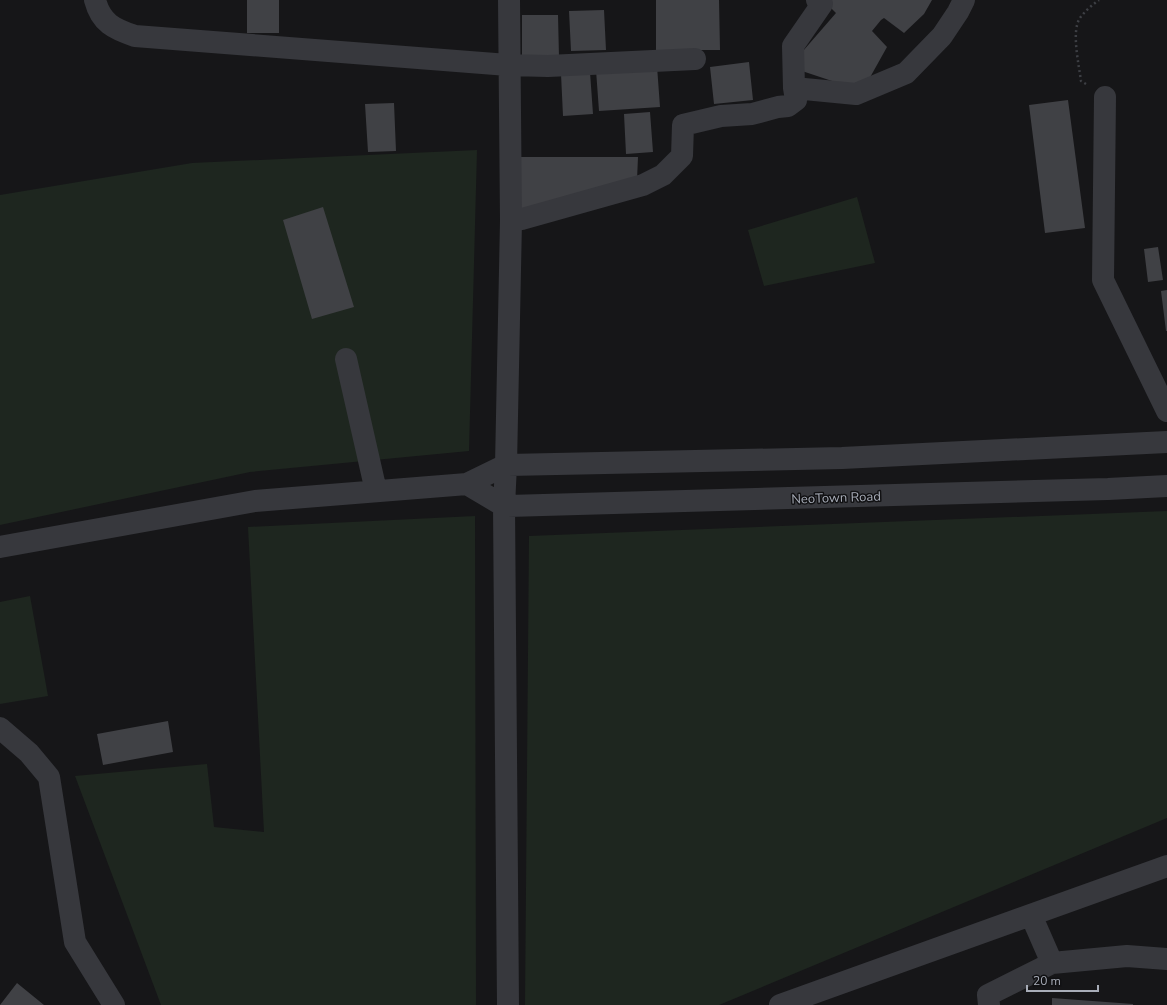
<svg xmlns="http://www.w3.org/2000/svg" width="1167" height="1005" font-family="'Nunito Sans',sans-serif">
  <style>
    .green { fill: #1e261f }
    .building { fill: #404145 }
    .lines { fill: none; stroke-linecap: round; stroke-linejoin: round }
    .path { stroke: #3d3f44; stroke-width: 2.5; stroke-dasharray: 2 3; stroke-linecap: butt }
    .minor { stroke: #37383d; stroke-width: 22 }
    .labels { text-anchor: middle; stroke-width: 3; stroke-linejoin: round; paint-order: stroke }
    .street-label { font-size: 13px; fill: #a8adb8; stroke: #111113 }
  </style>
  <rect width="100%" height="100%" fill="#161618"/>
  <path class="green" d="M 477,150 L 469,451 L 250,472 L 0,525 L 0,195 L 192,163 Z
    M 857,197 L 875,263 L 764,286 L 748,230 Z
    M 1167,511 L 1167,818 L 719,1005 L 525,1005 L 529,536 Z
    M 475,516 L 476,1005 L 161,1005 L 75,776 L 207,764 L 214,827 L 264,832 L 248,527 Z
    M 30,596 L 48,696 L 0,704 L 0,602 Z"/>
  <path class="building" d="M 247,0 L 279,0 L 279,33 L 247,33 Z
    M 656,0 L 719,0 L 720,50 L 656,50 Z
    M 823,0 L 932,0 L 924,14 L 904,33 L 884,18 L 881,20 L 872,31 L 887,47 L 868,81 L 844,85 L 802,71 L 803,51 L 836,13 Z
    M 604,10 L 606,50 L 571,51 L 569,11 Z
    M 522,15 L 558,15 L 559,57 L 522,58 Z
    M 749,62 L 753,100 L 714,104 L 710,67 Z
    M 657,66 L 660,107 L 599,111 L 596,70 Z
    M 590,72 L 593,114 L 563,116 L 561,74 Z
    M 1068,100 L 1085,228 L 1045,233 L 1029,105 Z
    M 394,103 L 396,151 L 368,152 L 365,104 Z
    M 650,112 L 653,152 L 626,154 L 624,114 Z
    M 517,157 L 638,157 L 637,180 L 520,212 Z
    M 323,207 L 354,307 L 312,319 L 283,220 Z
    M 1158,247 L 1163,280 L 1148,282 L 1144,249 Z
    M 1167,290 L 1167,331 L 1166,331 L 1161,291 Z
    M 168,721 L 173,752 L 103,765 L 97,734 Z
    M 17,983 L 44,1005 L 0,1005 Z
    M 1052,998 L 1133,1004 L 1133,1005 L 1052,1005 Z"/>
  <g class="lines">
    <path class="path" d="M 1086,84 L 1081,81 C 1079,65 1071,31 1080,18 C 1085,11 1092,5 1099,0"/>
    <path class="minor" d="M 95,0 C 101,23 114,29 135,36 L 508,65 L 548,66 L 695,59
      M 794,88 L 856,94 L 906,73 L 942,36 L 958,12 L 964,0
      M 1105,97 L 1103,280 L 1167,411
      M 511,221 L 522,219 L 643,185 L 663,175 L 682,156 L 683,125 L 721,116 L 752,114 L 778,107 L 788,106 L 796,100 L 794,88 L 793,46 L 822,4 L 817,0
      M 346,359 L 376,491
      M 467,484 L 504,506
      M 504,506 L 1108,489 L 1167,486
      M 0,547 L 255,501 L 467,484 L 506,465 L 842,458 L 1167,442
      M 0,728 L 29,753 L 49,777 L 75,942 L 114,1005
      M 1031,915 L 1052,963
      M 508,1005 L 504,506 L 506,465 L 511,221 L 509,0
      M 780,1005 L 1167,866
      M 989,1005 L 988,995 L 1052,963 L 1127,956 L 1167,959"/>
  </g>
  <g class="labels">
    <g class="street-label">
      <text transform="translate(836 497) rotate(-2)" y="5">NeoTown Road</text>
    </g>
  </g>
  <path d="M1027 985v6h71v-6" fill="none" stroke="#a8adb8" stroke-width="2"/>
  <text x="1033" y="985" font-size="12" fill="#a8adb8" stroke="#111113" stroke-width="3" paint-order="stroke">20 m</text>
</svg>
